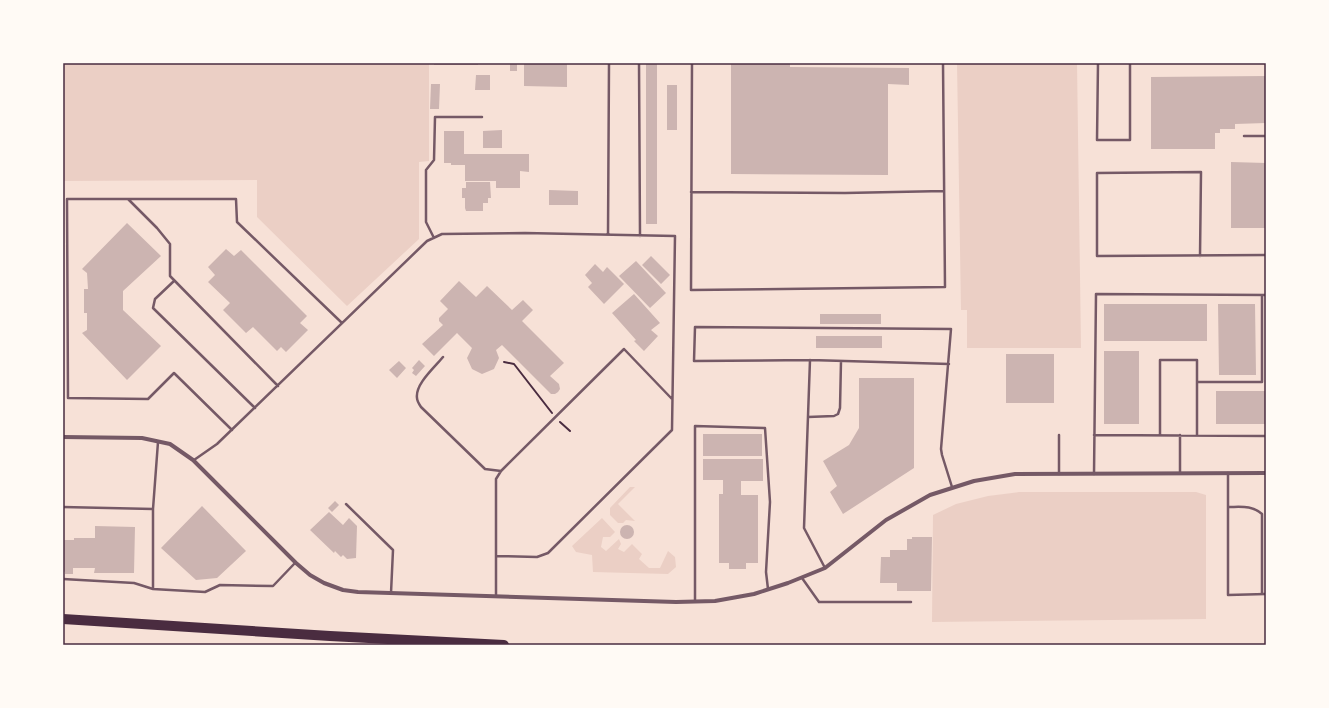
<svg xmlns="http://www.w3.org/2000/svg" width="1329" height="708" font-family="Helvetica,sans-serif">
  <style>
    .green { fill: #ebcfc5 }
    .building { fill: #ccb4b1 }
    .lines { fill: none; stroke-linecap: round; stroke-linejoin: round }
    .path { stroke: #4a2c40; stroke-width: 2 }
    .service { stroke: #755966; stroke-width: 2.5 }
    .minor { stroke: #755966; stroke-width: 4 }
    .motorway { stroke: #4a2c40; stroke-width: 10 }
    .neatline { fill: none; stroke: #4a2c40; stroke-width: 1.5 }
  </style>
  <rect width="100%" height="100%" fill="#f7e1d7"/>
  <path class="green" d="M 63,63 L 429,63 L 429,161 L 419,162 L 419,239 L 347,306 L 257,217 L 257,180 L 63,181 Z
    M 957,63 L 1077,63 L 1081,348 L 967,348 L 967,310 L 961,310 Z
    M 630,487 L 635,487 L 618,504 L 635,521 L 626,520 L 623,523 L 618,523 L 610,515 L 610,508 Z
    M 1019,492 L 1196,492 L 1206,495 L 1206,619 L 932,622 L 933,515 L 956,504 L 988,496 Z
    M 602,518 L 615,532 L 610,537 L 603,537 L 601,547 L 606,551 L 619,539 L 621,544 L 618,549 L 624,552 L 632,544 L 642,554 L 639,559 L 649,568 L 660,568 L 668,551 L 675,557 L 676,567 L 668,574 L 593,572 L 592,555 L 576,552 L 572,546 Z"/>
  <path class="building" d="M 434,63 L 478,63 L 478,65 L 434,65 Z
    M 510,63 L 517,63 L 517,71 L 510,71 Z
    M 524,63 L 567,63 L 567,87 L 524,86 Z
    M 646,63 L 657,63 L 657,224 L 646,224 Z
    M 731,63 L 790,63 L 790,67 L 909,68 L 909,85 L 888,84 L 888,175 L 731,174 Z
    M 476,75 L 490,75 L 490,90 L 475,90 Z
    M 1266,76 L 1266,123 L 1235,124 L 1235,129 L 1220,129 L 1220,133 L 1215,133 L 1215,149 L 1151,149 L 1151,77 Z
    M 431,84 L 440,84 L 439,109 L 430,109 Z
    M 667,85 L 677,85 L 677,130 L 667,130 Z
    M 502,130 L 502,148 L 483,148 L 483,131 Z
    M 444,131 L 464,131 L 464,154 L 529,154 L 529,172 L 520,171 L 520,188 L 496,188 L 496,181 L 465,181 L 465,165 L 451,165 L 451,163 L 444,163 Z
    M 1231,162 L 1266,163 L 1266,228 L 1231,228 Z
    M 466,182 L 490,182 L 491,198 L 488,198 L 488,203 L 483,203 L 483,211 L 466,211 L 465,208 L 465,198 L 462,198 L 462,188 L 466,188 Z
    M 549,190 L 578,191 L 578,205 L 549,205 Z
    M 127,223 L 161,256 L 123,291 L 123,310 L 161,346 L 127,380 L 82,333 L 87,330 L 87,313 L 84,313 L 84,289 L 88,289 L 87,273 L 82,269 Z
    M 226,249 L 234,256 L 241,250 L 307,316 L 300,323 L 308,330 L 286,352 L 281,347 L 277,351 L 253,327 L 246,333 L 223,310 L 230,303 L 208,282 L 215,275 L 208,267 Z
    M 651,256 L 670,275 L 661,284 L 642,265 Z
    M 636,261 L 666,293 L 650,308 L 619,276 Z
    M 595,264 L 603,272 L 607,267 L 624,284 L 604,304 L 588,287 L 592,283 L 585,275 Z
    M 459,281 L 476,297 L 487,286 L 512,310 L 523,300 L 533,310 L 522,321 L 564,363 L 550,376 L 559,384 L 560,389 L 558,392 L 555,394 L 551,394 L 502,345 L 496,350 L 499,358 L 494,369 L 482,374 L 472,369 L 467,358 L 472,348 L 457,333 L 434,356 L 422,344 L 443,325 L 439,321 L 439,318 L 448,309 L 440,301 Z
    M 634,294 L 660,323 L 651,330 L 658,336 L 644,351 L 634,341 L 636,340 L 612,313 Z
    M 1104,304 L 1207,304 L 1207,341 L 1104,341 Z
    M 1218,304 L 1255,304 L 1256,375 L 1219,375 Z
    M 820,314 L 881,314 L 881,324 L 820,324 Z
    M 816,336 L 882,336 L 882,348 L 816,348 Z
    M 1104,351 L 1139,351 L 1139,424 L 1104,424 Z
    M 1006,354 L 1054,354 L 1054,403 L 1006,403 Z
    M 419,360 L 425,366 L 416,376 L 412,373 L 414,370 L 412,368 Z
    M 399,361 L 406,368 L 397,378 L 389,370 Z
    M 859,378 L 914,378 L 914,468 L 843,514 L 830,492 L 837,486 L 823,461 L 849,445 L 859,428 Z
    M 1216,391 L 1266,391 L 1266,424 L 1216,424 Z
    M 703,434 L 762,434 L 762,456 L 703,456 Z
    M 703,459 L 763,459 L 763,481 L 741,481 L 741,495 L 758,495 L 758,563 L 746,563 L 746,569 L 729,569 L 729,563 L 719,563 L 719,494 L 723,494 L 723,480 L 703,480 Z
    M 335,501 L 339,505 L 332,512 L 328,508 Z
    M 202,506 L 246,551 L 217,578 L 196,580 L 161,548 Z
    M 329,512 L 343,525 L 349,518 L 357,526 L 356,558 L 347,559 L 343,555 L 341,557 L 335,551 L 334,553 L 310,530 Z
    M620 532a7 7 0 1 1 14 0a7 7 0 1 1-14 0Z
    M 95,526 L 135,527 L 134,573 L 94,573 L 95,568 L 73,568 L 73,574 L 65,574 L 65,572 L 63,571 L 63,540 L 74,540 L 74,538 L 95,538 Z
    M 912,537 L 932,537 L 931,591 L 897,591 L 897,583 L 880,583 L 881,557 L 890,557 L 890,550 L 907,550 L 907,539 L 912,539 Z"/>
  <g class="lines">
    <path class="path" d="M 504,362 L 514,364 L 552,413
      M 560,422 L 570,431"/>
    <path class="service" d="M 639,63 L 640,236
      M 692,63 L 691,290 L 945,287 L 943,63
      M 1098,63 L 1097,140 L 1130,140 L 1130,63
      M 1244,136 L 1266,136
      M 691,192 L 845,193 L 944,191
      M 128,199 L 157,228 L 170,244 L 170,276 L 278,386
      M 608,234 L 609,63
      M 434,238 L 426,222 L 426,170 L 434,160 L 435,117 L 482,117
      M 1200,256 L 1201,172 L 1097,173 L 1097,256 L 1266,255
      M 174,281 L 155,299 L 153,308 L 255,408
      M 443,357 C 435,367 415,384 417,398 C 417,401 419,404 421,407 L 485,469 L 501,471
      M 810,360 L 949,364
      M 1197,382 L 1262,382 L 1262,295
      M 808,417 L 834,416 L 838,414 L 840,408 L 841,361
      M 232,430 L 174,373 L 148,399 L 68,398 L 67,199 L 236,199 L 237,222 L 342,323
      M 1094,435 L 1266,436
      M 1160,435 L 1160,360 L 1197,360 L 1197,435
      M 1180,435 L 1180,473
      M 158,442 L 153,509 L 153,589 L 205,592 L 220,585 L 273,586 L 295,563
      M 194,460 L 217,444 L 427,241 L 442,234 L 525,233 L 675,236 L 672,430 L 548,553 L 537,557 L 497,556
      M 1228,473 L 1228,595 L 1266,594
      M 1059,474 L 1059,435
      M 1094,474 L 1096,294 L 1266,295
      M 346,504 L 393,550 L 391,593
      M 63,507 L 153,509
      M 1228,507 C 1241,507 1252,505 1262,514 L 1262,594
      M 825,568 L 804,528 L 810,360 L 694,361 L 695,327 L 951,329 L 941,449 L 942,455 L 952,487
      M 802,578 L 819,602 L 911,602
      M 63,579 L 134,583 L 153,589
      M 496,596 L 496,479 L 501,471 L 624,349 L 672,399
      M 695,601 L 695,426 L 765,428 L 770,502 L 766,572 L 768,589"/>
    <path class="minor" d="M 63,437 L 142,438 L 170,444 L 193,460 L 296,563 L 310,575 L 324,583 L 343,590 L 358,592 L 676,602 L 715,601 L 754,594 L 788,583 L 825,568 L 886,520 L 930,495 L 974,481 L 1015,474 L 1266,473"/>
    <path class="motorway" d="M 63,619 L 330,636 L 504,645"/>
  </g>
  <rect width="1329" height="708" fill="none" stroke="#fffaf5" stroke-width="128"/>
  <rect x="64" y="64" width="1201" height="580" class="neatline"/>
</svg>
